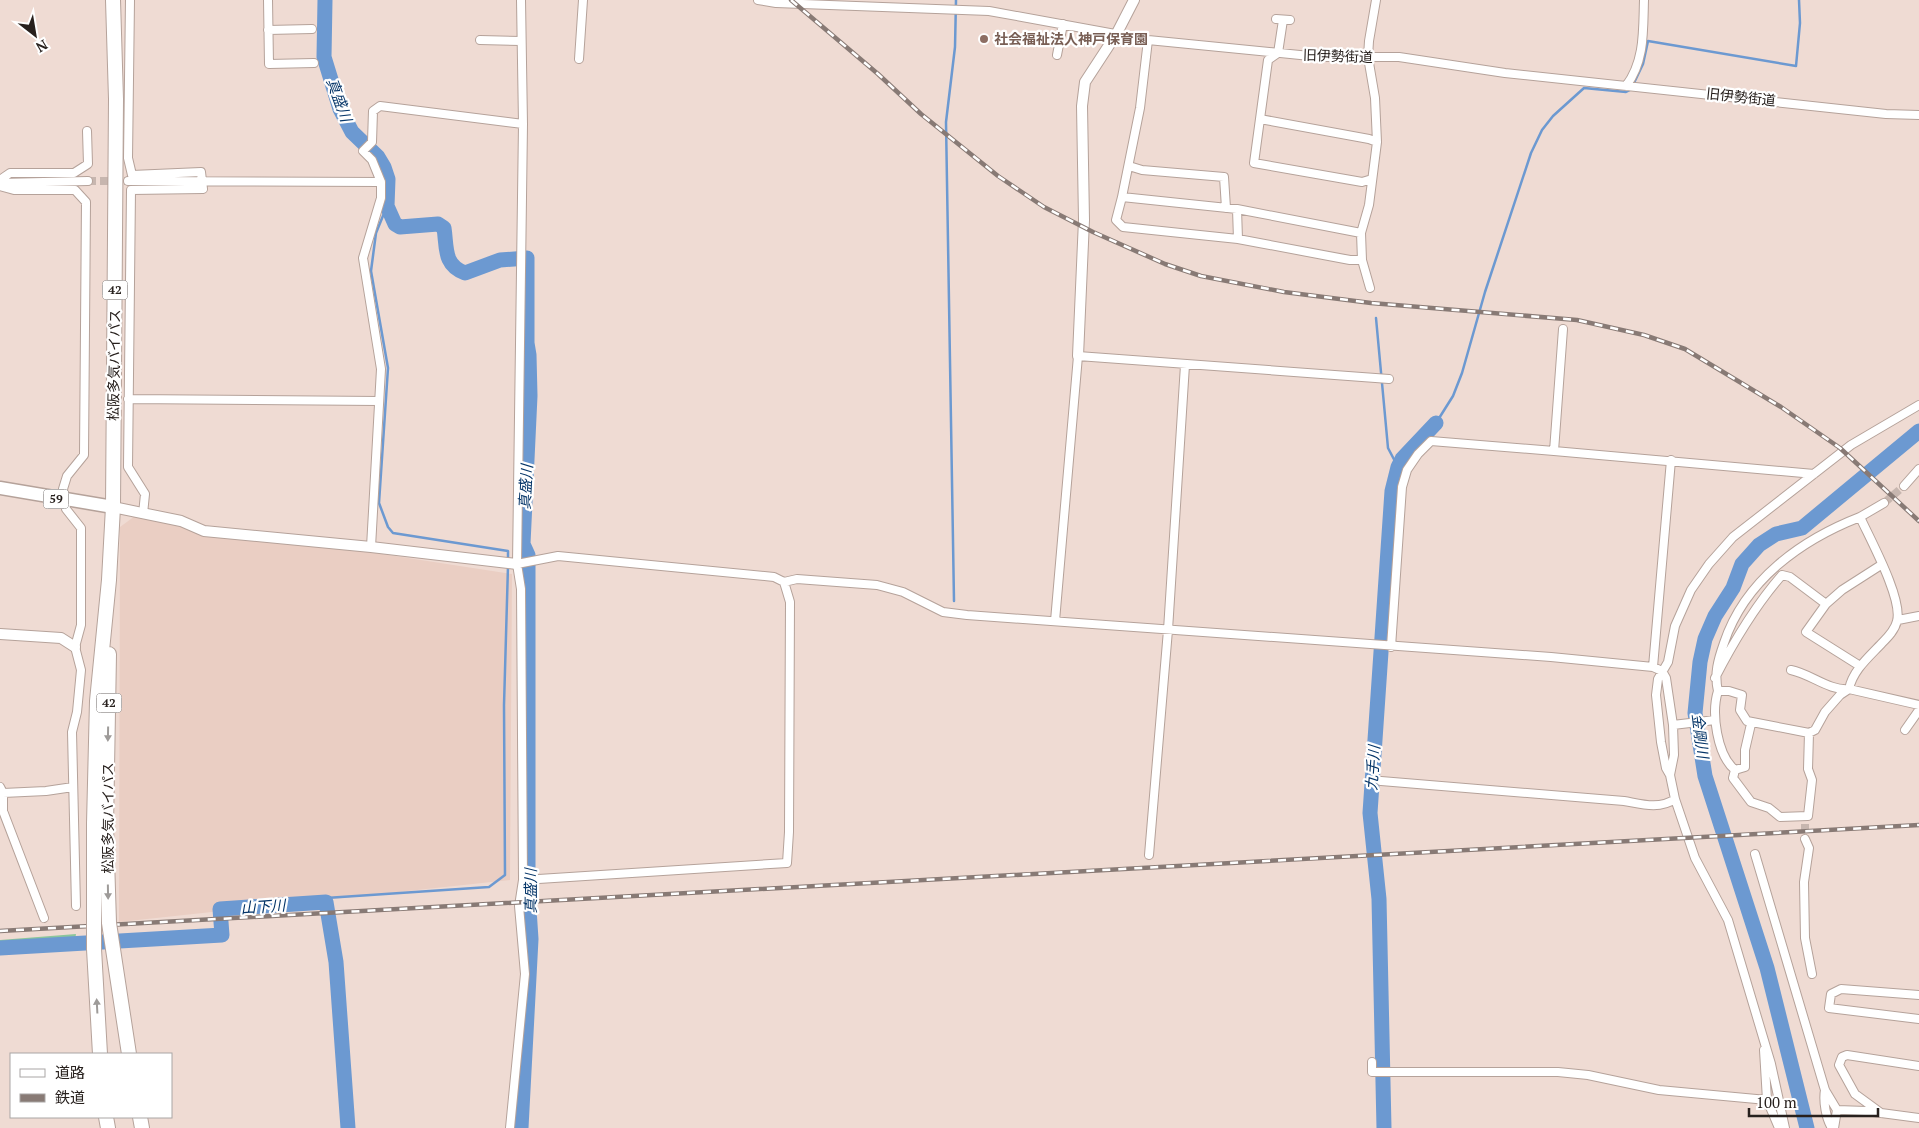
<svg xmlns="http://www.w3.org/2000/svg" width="1919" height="1128" font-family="'PT Serif','Noto Sans JP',serif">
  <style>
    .built { fill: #eacec3 }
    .green { fill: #8bc69b }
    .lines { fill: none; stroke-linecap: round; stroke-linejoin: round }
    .stream { stroke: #6c99d1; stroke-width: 2.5 }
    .river { stroke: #6c99d1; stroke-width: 15 }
    .minor-tunnel { stroke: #c7b6af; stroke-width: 8; stroke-dasharray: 8 4; stroke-linecap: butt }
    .minor-casing { stroke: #b5a29a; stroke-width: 10 }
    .tertiary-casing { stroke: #b5a29a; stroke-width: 12 }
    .primary-casing { stroke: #b5a29a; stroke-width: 15 }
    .trunk-casing { stroke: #b5a29a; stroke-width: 16 }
    .minor { stroke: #fff; stroke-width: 8 }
    .tertiary { stroke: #fff; stroke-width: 10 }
    .primary { stroke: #fff; stroke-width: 12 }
    .trunk { stroke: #fff; stroke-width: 14 }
    .rail-casing { stroke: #887a75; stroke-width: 4.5 }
    .rail { stroke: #fff; stroke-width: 2.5; stroke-dasharray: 8; stroke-linecap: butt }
    .trunk-bridge-casing { stroke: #b5a29a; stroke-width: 16; stroke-linecap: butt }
    .trunk-bridge { stroke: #fff; stroke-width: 14 }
    .oneway { fill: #9e9b99 }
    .education-dot { fill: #8d6e63; stroke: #fff; stroke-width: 2 }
    .labels { text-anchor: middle; stroke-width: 4.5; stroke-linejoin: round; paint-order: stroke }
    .shield { fill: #fff; stroke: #686361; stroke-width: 1 }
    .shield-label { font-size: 12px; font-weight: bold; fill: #27201d }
    .education-label { font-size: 14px; font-weight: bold; fill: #785e54; stroke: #fff; text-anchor: start }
    .street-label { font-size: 14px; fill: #27201d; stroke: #fff }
    .water-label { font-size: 15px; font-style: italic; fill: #053568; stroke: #fff }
  </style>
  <rect width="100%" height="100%" fill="#efdbd3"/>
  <path class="built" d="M 135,516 L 512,574 L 510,880 L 119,922 L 120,527 Z"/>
  <path class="green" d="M 76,934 L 75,940 L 0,945 L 0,940 Z"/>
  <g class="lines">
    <path class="stream" d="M 1633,85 L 1643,64 L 1648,41 L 1796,66 L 1800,23 L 1799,0
      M 387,206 L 376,233 L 371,271 L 388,368 L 379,503 L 388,527 L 393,533 L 508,551 L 508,561
      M 1376,318 L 1388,448 L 1398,467
      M 1436,423 L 1453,396 L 1462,373 L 1485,292 L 1531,153 L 1542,130 L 1553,116 L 1584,88 L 1626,92 L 1630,90
      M 954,601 L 946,122 L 955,47 L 956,0
      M 326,902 L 326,898 L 489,887 L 505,875 L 504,705 L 508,566"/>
    <path class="river" d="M 325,0 L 324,57 L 340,109 L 352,132 L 378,157 L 384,167 L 388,179 L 387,206 L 395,224 L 400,227 L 438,224 L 444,228 C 447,247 443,265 465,273 L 500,260 L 527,258 L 527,343 L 529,355 L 530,396 L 523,544 L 528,555 L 528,894 L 531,939 L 521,1128
      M 0,948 L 222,935 L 220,909 L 326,902 L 336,962 L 348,1128
      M 1384,1128 L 1379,899 L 1370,813 L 1392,491 L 1398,467 L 1402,459 L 1436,423
      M 1807,1128 L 1767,968 L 1705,776 L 1695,713 L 1700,662 L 1705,639 L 1715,616 L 1733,588 L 1742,564 L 1759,545 L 1776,534 L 1802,528 L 1919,431"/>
    <path class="minor-tunnel" d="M 88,181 L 128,181
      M 1884,503 L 1904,486
      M 1805,824 L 1805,839"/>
    <g class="minor-casing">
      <path id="minor" d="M 130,0 L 128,158 L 132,175 L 201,172 L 203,189 L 131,190 L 128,467 L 145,494 L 143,514
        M 268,0 L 269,64 L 314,63
        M 758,0 L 776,3 L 989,11 L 1148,40 L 1320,57 L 1399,57 L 1505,73 L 1886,114 L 1919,115
        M 1276,19 L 1290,20
        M 1283,20 L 1278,53 L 1268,60 L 1254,163 L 1362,182 L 1372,179
        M 268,30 L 312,29
        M 480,40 L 521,41
        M 1148,40 L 1140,108 L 1122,197 L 1237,209 L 1361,233
        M 1057,55 L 1063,24
        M 579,59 L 583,0
        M 1626,86 C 1645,61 1643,30 1644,0
        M 1260,119 L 1369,139 L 1377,142
        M 1129,166 L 1142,170 L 1224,177 L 1226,208
        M 0,180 L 10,173 L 74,173 L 88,164 L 87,131
        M 128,181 L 381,182
        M 0,183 L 88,181
        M 0,186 L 14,190 L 75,190 L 86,202 L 84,455 L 67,476 L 63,489 L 66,509 L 81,528 L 81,625 L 75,647 L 81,670 L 77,712 L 72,732 L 76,906
        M 1122,197 L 1116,220 L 1123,227 L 1238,239
        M 1237,209 L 1238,239 L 1350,260 L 1362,260
        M 1370,288 L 1362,260 L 1361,233 L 1369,205 L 1377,142 L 1375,98 L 1368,57 L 1369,41 L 1376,0
        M 128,399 L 379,401
        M 1554,451 L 1814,474
        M 1904,486 L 1919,469
        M 371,547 L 381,369 L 363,258 L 381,198 L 381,182 L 372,160 L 363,151 L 372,142 L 373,111 L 380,106 L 523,124
        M 517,564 L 558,556 L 774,577 L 784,582 L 797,579 L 877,585 L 903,592 L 943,612 L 967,615 L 1551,657 L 1653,667 L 1662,671 L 1666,678 L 1673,725 L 1674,755 L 1670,775 L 1675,799 L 1695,858 L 1728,920 L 1771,1064 L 1785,1128
        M 1826,604 L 1806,632 L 1860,666
        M 1898,620 L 1919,616
        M 1055,621 L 1078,356 L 1389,379
        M 1391,647 L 1402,487 L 1407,470 L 1418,454 L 1431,441 L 1554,451 L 1563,329
        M 1653,667 L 1671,460
        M 1791,670 C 1811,674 1829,691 1849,689 L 1919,705
        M 1715,678 C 1734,641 1754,607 1782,575 L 1790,577 L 1826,604 L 1842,590 L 1881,565
        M 1718,691 C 1714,674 1718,660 1724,643 C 1745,580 1801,540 1860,517
        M 1751,724 L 1745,750 L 1745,767 L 1735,770 L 1733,778 L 1751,802 L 1769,808 L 1780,817 L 1808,816 L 1812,780 L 1808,769 L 1809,733
        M 1673,725 L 1715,720
        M 1905,730 L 1919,710
        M 1735,770 C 1717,755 1711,713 1718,691 L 1729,691 L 1742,695 L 1740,710 L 1747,721 L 1809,733 L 1815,730 L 1825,712 L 1840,695 L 1849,689 C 1853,670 1869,657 1882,643 C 1888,637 1895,630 1897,621 C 1903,599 1870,539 1860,517 L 1884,503
        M 1670,775 L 1666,768 L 1661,742 L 1656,695 L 1658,679 L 1668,662 L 1675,626 L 1691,590 L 1709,564 L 1733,537 L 1851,445 L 1919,405
        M 1381,781 L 1624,801 C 1641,804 1659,810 1675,799
        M 0,787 L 3,793 L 3,811 L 44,918
        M 3,793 L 46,791 L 73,787
        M 1805,839 L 1809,848 L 1804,882 L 1805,938 L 1812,974
        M 1755,854 L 1825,1090 L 1837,1110 L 1834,1128
        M 1149,855 L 1168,630 L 1185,365
        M 523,880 L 787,863 L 789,832 L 790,602 L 784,582
        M 1919,995 L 1841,989 L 1831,994 L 1829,1008 L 1919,1019
        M 1764,1050 L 1767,1100
        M 1372,1062 L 1372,1072 L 1558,1072 L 1588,1075 L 1659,1090 L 1767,1100 L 1779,1128
        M 1825,1090 C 1823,1101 1826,1119 1832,1128
        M 1837,1110 L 1866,1111 L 1919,1118
        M 1881,1113 L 1855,1094 L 1839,1065 L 1842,1057 L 1847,1055 L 1919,1066
        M 510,1128 L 525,974 L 519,906 L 523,880 L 521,589 L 517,564 L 523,124 L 521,0"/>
    </g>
    <g class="tertiary-casing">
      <path id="tertiary" d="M 1078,356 L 1084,220 L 1082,106 L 1085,82 L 1117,33 L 1134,0
        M 113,507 L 181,521 L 204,531 L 371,547 L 517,564
        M 0,634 L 61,638 L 75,647"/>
    </g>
    <g class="primary-casing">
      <path id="primary" d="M 0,488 L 113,507"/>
    </g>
    <g class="trunk-casing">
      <path id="trunk" d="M 94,824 L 97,701 L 109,580 L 113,507 L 116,99 L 113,0
        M 106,826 L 109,654
        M 106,1117 L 108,1128
        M 140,1117 L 142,1128"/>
    </g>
    <use href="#minor" class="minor"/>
    <use href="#tertiary" class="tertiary"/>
    <use href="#primary" class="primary"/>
    <use href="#trunk" class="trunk"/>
    <g class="rail-casing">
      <path id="rail" d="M 791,0 L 878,74 L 921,114 L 998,176 L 1044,207 L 1093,232 L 1165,264 L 1201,276 L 1284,292 L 1371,303 L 1577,320 L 1644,335 L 1685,349 L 1781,407 L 1840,448 L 1919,521
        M 0,931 L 1919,825"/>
    </g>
    <use href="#rail" class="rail"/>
    <g class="trunk-bridge-casing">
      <path id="trunk-bridge" d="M 94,824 L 94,949 L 100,1054
        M 106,826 L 109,923 L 129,1054"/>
    </g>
    <use href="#trunk-bridge" class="trunk-bridge"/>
  </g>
  <defs><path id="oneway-solid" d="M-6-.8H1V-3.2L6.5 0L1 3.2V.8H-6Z" transform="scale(1.25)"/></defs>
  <g class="oneway">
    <use href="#oneway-solid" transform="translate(108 734) rotate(91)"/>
    <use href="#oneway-solid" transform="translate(108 892) rotate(89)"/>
    <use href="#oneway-solid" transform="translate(97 1006) rotate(-93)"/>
  </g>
  <circle class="education-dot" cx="984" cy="39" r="5"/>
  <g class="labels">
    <g class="shield">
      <rect x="102.5" y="280.5" width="25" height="19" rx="4"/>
      <rect x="43.5" y="489.5" width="25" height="19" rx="4"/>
      <rect x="96.5" y="693.5" width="25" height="19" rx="4"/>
    </g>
    <g class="shield-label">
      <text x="115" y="294">42</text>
      <text x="56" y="503">59</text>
      <text x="109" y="707">42</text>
    </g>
    <g class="education-label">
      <text x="994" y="44">社会福祉法人神戸保育園</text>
    </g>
    <g class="street-label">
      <text transform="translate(1338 56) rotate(2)" y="5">旧伊勢街道</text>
      <text transform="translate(1741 97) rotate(6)" y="5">旧伊勢街道</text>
      <text transform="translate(114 365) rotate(-89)" y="5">松阪多気バイパス</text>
      <text transform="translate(108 818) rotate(-90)" y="5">松阪多気バイパス</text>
    </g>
    <g class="water-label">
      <text transform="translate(339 100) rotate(70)" y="5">真盛川</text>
      <text transform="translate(526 487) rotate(-87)" y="5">真盛川</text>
      <text transform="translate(1700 736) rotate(83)" y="5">金剛川</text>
      <text transform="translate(1373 768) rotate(-86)" y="5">九手川</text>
      <text transform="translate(531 891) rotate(-90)" y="5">真盛川</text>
      <text transform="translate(263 907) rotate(-4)" y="5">山下川</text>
    </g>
  </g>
  <rect x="10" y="1053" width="162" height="65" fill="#ffffff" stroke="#a9a6a5"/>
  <rect x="20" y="1069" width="25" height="8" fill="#ffffff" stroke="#a9a6a5"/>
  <text x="55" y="1078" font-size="15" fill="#27201d">道路</text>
  <rect x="20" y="1094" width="25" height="8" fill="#887a75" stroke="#a9a6a5"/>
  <text x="55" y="1103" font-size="15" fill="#27201d">鉄道</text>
  <g transform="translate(35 35) rotate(149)" stroke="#ffffff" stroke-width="4" paint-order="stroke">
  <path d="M0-4L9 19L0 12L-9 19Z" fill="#27201d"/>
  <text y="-8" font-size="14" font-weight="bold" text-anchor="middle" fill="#27201d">N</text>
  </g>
  <path d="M1749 1108v8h129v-8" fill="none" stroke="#27201d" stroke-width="2.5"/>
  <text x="1756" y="1108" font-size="15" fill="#27201d" stroke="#ffffff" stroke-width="4" paint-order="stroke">100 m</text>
</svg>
